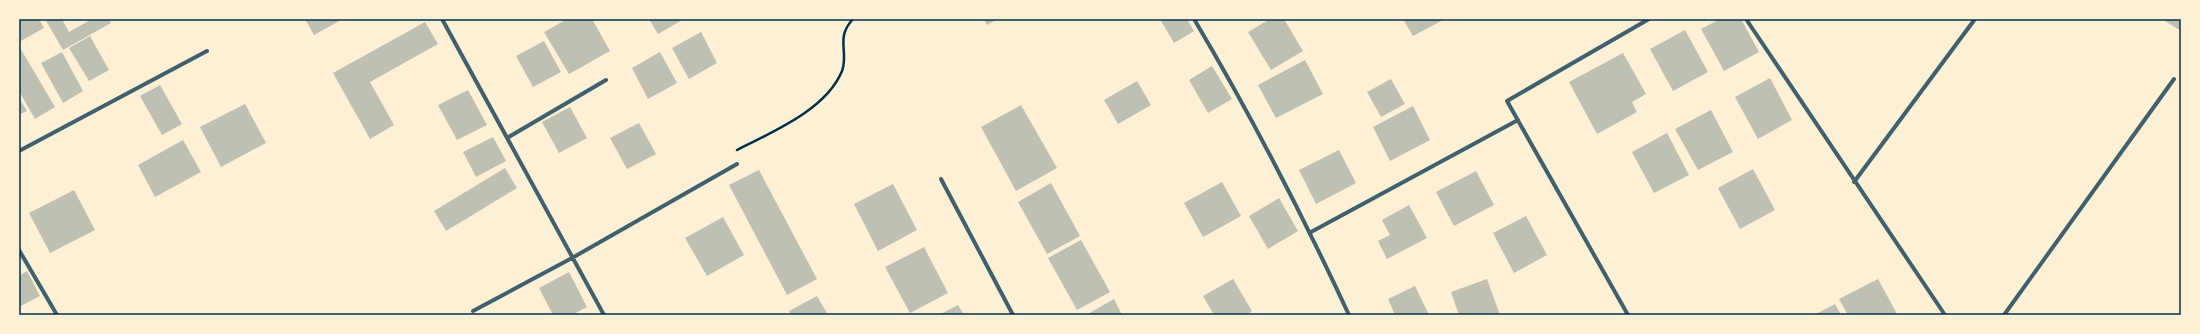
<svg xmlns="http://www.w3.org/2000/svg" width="2200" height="334" font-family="'Fira Sans Condensed',sans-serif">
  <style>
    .building { fill: #bec0b2 }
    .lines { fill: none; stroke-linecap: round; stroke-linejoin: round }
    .path { stroke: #003049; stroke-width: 2.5 }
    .minor { stroke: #3f606c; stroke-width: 4 }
    .neatline { fill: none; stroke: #003049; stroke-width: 1.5 }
  </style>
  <rect width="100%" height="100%" fill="#fdf0d5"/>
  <path class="building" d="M 19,19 L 39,19 L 44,28 L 19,42 Z
    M 45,19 L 62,19 L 69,32 L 92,19 L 109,19 L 111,23 L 63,50 Z
    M 305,19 L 343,19 L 314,35 Z
    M 567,19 L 592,19 L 610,51 L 569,74 L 544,32 Z
    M 649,19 L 684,19 L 658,34 Z
    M 984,19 L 997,19 L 987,25 Z
    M 1160,19 L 1187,19 L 1194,31 L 1174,43 Z
    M 1270,19 L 1284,19 L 1303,51 L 1271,70 L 1248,32 Z
    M 1403,19 L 1445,19 L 1413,36 Z
    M 1720,19 L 1741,19 L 1759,52 L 1724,71 L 1701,29 Z
    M 2162,19 L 2181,19 L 2181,31 Z
    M 425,22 L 438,44 L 370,82 L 394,125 L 370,139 L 333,73 Z
    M 1685,30 L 1708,72 L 1673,91 L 1650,49 Z
    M 701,32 L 717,63 L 689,79 L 672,48 Z
    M 90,36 L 109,70 L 89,81 L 69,48 Z
    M 544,41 L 561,72 L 533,87 L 516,56 Z
    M 19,46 L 55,107 L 35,119 L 19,91 Z
    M 62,52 L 83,91 L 63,103 L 41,63 Z
    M 660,52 L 677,83 L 648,99 L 632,68 Z
    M 1623,53 L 1646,94 L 1632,102 L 1637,112 L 1597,134 L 1569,82 Z
    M 1305,60 L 1323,94 L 1276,118 L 1258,85 Z
    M 1212,66 L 1232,99 L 1208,113 L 1189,80 Z
    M 1770,78 L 1792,120 L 1758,139 L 1735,97 Z
    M 1391,79 L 1405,104 L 1381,117 L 1367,92 Z
    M 1137,81 L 1151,105 L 1118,124 L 1104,100 Z
    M 160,85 L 182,124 L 162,135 L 140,96 Z
    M 468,90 L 487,125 L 457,140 L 438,105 Z
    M 19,98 L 27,111 L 19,115 Z
    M 245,104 L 266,143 L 221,167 L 200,127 Z
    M 1021,105 L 1057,168 L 1016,191 L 981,127 Z
    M 1413,106 L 1430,140 L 1390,161 L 1373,127 Z
    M 570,107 L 587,138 L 559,153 L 542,122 Z
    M 1711,110 L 1733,152 L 1698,170 L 1675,129 Z
    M 639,123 L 656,154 L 627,169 L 610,138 Z
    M 1667,133 L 1689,175 L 1654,193 L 1632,152 Z
    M 493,137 L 506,161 L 476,177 L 463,152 Z
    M 183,140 L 201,172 L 155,197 L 138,165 Z
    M 1339,150 L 1356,183 L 1316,204 L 1299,170 Z
    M 505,168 L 517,188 L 446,231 L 434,211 Z
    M 1753,169 L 1775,210 L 1740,229 L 1718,188 Z
    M 759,170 L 817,279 L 787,295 L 729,185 Z
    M 1476,171 L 1494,205 L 1454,226 L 1436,192 Z
    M 1222,182 L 1241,216 L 1203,237 L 1184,203 Z
    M 1051,183 L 1080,236 L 1047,254 L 1018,202 Z
    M 893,184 L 917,230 L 878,251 L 854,204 Z
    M 74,190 L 95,230 L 50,253 L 29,213 Z
    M 1279,198 L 1298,231 L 1268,249 L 1249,216 Z
    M 1409,205 L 1427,238 L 1387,259 L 1378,241 L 1390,235 L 1382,220 Z
    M 1526,216 L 1547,255 L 1514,273 L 1493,233 Z
    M 723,217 L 744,255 L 707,276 L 685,238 Z
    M 1081,240 L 1110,292 L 1077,310 L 1048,258 Z
    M 924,247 L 948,293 L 910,313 L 885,267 Z
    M 27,271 L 40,296 L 19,307 L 19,276 Z
    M 569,272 L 587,307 L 572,315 L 553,315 L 539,288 Z
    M 1233,279 L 1252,311 L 1246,315 L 1214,315 L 1203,296 Z
    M 1487,279 L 1500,315 L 1459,315 L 1451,292 Z
    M 1878,279 L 1897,314 L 1848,315 L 1839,299 Z
    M 1415,286 L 1429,315 L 1395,315 L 1388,299 Z
    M 817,296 L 828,315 L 791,315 L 789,311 Z
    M 1114,299 L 1122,315 L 1086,315 Z
    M 1835,304 L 1841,315 L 1814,315 Z
    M 958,305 L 964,315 L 939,315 Z"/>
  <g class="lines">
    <path class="path" d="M 737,150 C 772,132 826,110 842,71 C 849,52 835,38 853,19"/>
    <path class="minor" d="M 442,19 L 604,315
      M 1194,19 C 1251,115 1302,214 1349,315
      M 1746,19 L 1945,315
      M 507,138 L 606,80
      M 19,151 L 207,51
      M 941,179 L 1013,315
      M 1854,182 L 1975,19
      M 1311,232 L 1518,120
      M 19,250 L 57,315
      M 473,311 L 572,258 L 737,164
      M 1628,315 L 1507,101 L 1649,19
      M 2004,315 L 2174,79"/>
  </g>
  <rect width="2200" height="334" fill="none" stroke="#fdf0d5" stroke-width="40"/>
  <rect x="20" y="20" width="2160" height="294" class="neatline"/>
</svg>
